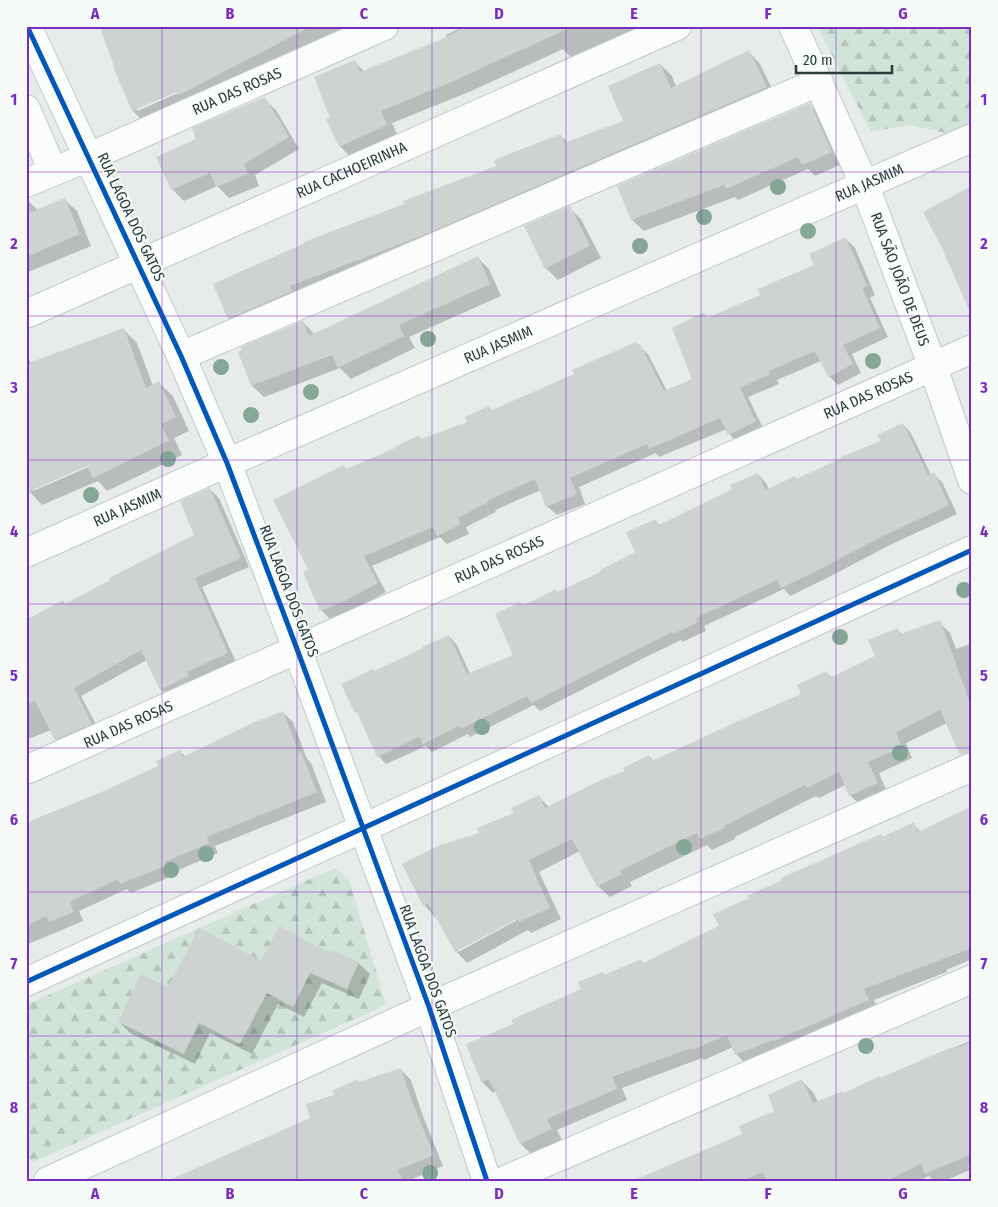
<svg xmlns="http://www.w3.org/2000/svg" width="998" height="1207" font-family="'Fira Sans Condensed',sans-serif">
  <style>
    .forest { fill: url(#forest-firs) }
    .shadow { fill: #0003; fill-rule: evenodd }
    .building { fill: #ced2d1 }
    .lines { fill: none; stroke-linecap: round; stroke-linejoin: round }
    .street-casing { stroke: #c4c8c7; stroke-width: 30 }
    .street { stroke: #fbfcfc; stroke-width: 28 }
    .cycleway-casing { stroke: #f6faf8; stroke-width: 8 }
    .cycleway { stroke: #0057b8; stroke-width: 5 }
    .tree { fill: #85a797 }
    .grid { fill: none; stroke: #7b2cbf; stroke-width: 1; stroke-opacity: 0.55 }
    .labels { text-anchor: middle; stroke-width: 4; stroke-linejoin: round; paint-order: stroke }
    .street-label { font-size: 15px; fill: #263d3a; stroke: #f6faf8 }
    .neatline { fill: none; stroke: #7b2cbf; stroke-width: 2 }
    .grid-label { font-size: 16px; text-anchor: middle; font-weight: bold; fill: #7b2cbf }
  </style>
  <defs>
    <pattern id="forest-firs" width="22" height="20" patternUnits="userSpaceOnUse" patternTransform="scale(1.25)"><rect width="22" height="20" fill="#d2e3d9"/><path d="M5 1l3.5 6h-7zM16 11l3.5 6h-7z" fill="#b4c4bb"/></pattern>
  </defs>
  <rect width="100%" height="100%" fill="#e7ebea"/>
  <path class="forest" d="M 817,26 L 972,26 L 972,122 L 946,133 L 909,125 L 871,132 Z
    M 335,868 L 349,880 L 386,1005 L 33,1162 L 26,1158 L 26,1005 Z"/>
  <path class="shadow" d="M 100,26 L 347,26 L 192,107 L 145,123 L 133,111 ZM 182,89 L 183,91 L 137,111 L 137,108 Z
    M 465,26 L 654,26 L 574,60 L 563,49 L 469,92 L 392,123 L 399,138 L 352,159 L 340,146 L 332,118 L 355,62 L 365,72 L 447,38 L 446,35 Z
    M 749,52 L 760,64 L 777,99 L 241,330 L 229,318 L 406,204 L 498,166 L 561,136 L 568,143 L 625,121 L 660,64 L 672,76 L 676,86 Z
    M 264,99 L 276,110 L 299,149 L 255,175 L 259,186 L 229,198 L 217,186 L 184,201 L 172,189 L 198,140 Z
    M 810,105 L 821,117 L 842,164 L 815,176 L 808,169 L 738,200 L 735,197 L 644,231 L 632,220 L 619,186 Z
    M 26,199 L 39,211 L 65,200 L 77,211 L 91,246 L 26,273 Z
    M 569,208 L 581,219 L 601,258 L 558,280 L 546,268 Z
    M 846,239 L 855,248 L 875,295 L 870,298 L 888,337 L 852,354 L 861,373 L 838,385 L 829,376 L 821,361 L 777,380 L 779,384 L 748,397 L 764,430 L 738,443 L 729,434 L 727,429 L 659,457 L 656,453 L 579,487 L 585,504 L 557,515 L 547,506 L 541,490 L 495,510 L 496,512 L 466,527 L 469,534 L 447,544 L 440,537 L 372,566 L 386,592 L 355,609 L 331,620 L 322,611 L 304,572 L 310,570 L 347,470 L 397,449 L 419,436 L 422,440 L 469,423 L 489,407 L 493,411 L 576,375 L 635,343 L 648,354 L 667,391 L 694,379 L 704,314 L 708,319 L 762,295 L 815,265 Z
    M 478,258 L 489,269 L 501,296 L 409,337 L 415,348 L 351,379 L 340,368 L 264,397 L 252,386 L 240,353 L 303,322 L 314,334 Z
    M 123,329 L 137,343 L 153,386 L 159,383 L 173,396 L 189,431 L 174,438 L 182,455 L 107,491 L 98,481 L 42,505 L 29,491 L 26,486 L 26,362 L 29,360 L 32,363 ZM 92,463 L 93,465 L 33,491 L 33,488 Z
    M 903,424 L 911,433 L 931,475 L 933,474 L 942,482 L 957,514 L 892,544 L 827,578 L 790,596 L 784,589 L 704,626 L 706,631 L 682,642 L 681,640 L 646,657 L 540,711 L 534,705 L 470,737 L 468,734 L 432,752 L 426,746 L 386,764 L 378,756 L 360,715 L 357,712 L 374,672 L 449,636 L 457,645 L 470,674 L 514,656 L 520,603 L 523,606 L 558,593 L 602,572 L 637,552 L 655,520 L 660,525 L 733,490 L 758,474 L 766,483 L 769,489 L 797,480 L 882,442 Z
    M 210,489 L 219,498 L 249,567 L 202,587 L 236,662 L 170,697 L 161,689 L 147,660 L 81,696 L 100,732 L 64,748 L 56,739 L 51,730 L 26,740 L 26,621 L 66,605 L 196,536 Z
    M 939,622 L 950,633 L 956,649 L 972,643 L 972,753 L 967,755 L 956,744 L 947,723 L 906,743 L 912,758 L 879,773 L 888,794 L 861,806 L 850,795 L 845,785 L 819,798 L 816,796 L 735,837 L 735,839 L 712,850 L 707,845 L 630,882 L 632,886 L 610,897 L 598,886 L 580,851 L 539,872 L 561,919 L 531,933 L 528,930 L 467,963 L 456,951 L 437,916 L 435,917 L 424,905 L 481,834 L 515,813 L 539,797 L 550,808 L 626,772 L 649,756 L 654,761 L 803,694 L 826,672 L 832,678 L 877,657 L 897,629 L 903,635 ZM 522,915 L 523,917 L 458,952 L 458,949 Z
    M 283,713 L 293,722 L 307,759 L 311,763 L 326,802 L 215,846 L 218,853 L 174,872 L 175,875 L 131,893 L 127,889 L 79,911 L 83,921 L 26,945 L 26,823 L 120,785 L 159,766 L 180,751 L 186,757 Z
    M 972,807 L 972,959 L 946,970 L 947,972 L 874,1000 L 879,1011 L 747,1065 L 736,1054 L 733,1047 L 704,1060 L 702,1058 L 622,1088 L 627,1100 L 557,1130 L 562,1140 L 531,1154 L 521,1144 L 496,1091 L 493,1093 L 482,1082 L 467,1045 L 515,1025 L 605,976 L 641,961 L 645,964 L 721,927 L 881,835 L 883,838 L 913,824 L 921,832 Z
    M 331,955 L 358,963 L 370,974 L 359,999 L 322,983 L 304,1017 L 278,1004 L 252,1054 L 210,1033 L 195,1064 L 130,1033 L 119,1022 L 169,988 L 261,963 Z
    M 972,1040 L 972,1164 L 968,1166 L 970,1170 L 944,1181 L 934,1181 L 929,1176 L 918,1181 L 633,1181 L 744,1135 L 775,1111 L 802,1081 L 813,1092 L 818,1102 L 845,1094 Z
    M 400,1069 L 411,1080 L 423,1116 L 443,1166 L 408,1181 L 170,1181 L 312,1118 L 335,1096 L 360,1083 Z"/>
  <path class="building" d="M 99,26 L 312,26 L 179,95 L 177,92 L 132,111 L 113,67 L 114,66 Z
    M 467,26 L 574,26 L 486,66 L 456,80 L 381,111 L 387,125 L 339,147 L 326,119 L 330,118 L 314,77 L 355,60 L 360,72 L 440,40 Z
    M 749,50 L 767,87 L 421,236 L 290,286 L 292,291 L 228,319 L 213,284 L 305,243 L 304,242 L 404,204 L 403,201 L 496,166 L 494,160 L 561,134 L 564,143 L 623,121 L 608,86 L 660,63 L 671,88 Z
    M 265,97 L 289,137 L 244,164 L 248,174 L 216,187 L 210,173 L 171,190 L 156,157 L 196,139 L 192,128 Z
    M 810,103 L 832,152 L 802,165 L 798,157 L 726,189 L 724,185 L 631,220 L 617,186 Z
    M 972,186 L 972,317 L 942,248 L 923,212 Z
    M 65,198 L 80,234 L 26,257 L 26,214 Z
    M 570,206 L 590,246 L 545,269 L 524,226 Z
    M 846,237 L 867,286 L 862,288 L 880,328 L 843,345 L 853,364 L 828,377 L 815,351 L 769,371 L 770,374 L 740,388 L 756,421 L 728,435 L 720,418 L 649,449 L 647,444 L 570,478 L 577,494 L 546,507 L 535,479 L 487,501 L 488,502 L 458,518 L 461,524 L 437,536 L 433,527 L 364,556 L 378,583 L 345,601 L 320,611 L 303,572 L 308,569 L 273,500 L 344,465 L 346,469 L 395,448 L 395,447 L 419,435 L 421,439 L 467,422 L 465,417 L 489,406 L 492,410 L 574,374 L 572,370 L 636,342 L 637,345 L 640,344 L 664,391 L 692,379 L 672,328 L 704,312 L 707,318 L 760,295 L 758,289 L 814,265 L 809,254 Z
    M 478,256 L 490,284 L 399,325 L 404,336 L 338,368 L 332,355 L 251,386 L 238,352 L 242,350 L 241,347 L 303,321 L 309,336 Z
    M 124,328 L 146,388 L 159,381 L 176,417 L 161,424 L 169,441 L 93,478 L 87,466 L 26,493 L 26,364 Z
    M 903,423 L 928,475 L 934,472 L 949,505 L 883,536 L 818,570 L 781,588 L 777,580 L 696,618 L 698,622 L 673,634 L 672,632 L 638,649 L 531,703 L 527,696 L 461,729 L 459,726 L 423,744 L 419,737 L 377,757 L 357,712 L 355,713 L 341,684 L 373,669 L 374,671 L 423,648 L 422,647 L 449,635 L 467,674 L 513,655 L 495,614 L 520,602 L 522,606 L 556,589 L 557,592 L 601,572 L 600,570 L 635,552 L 626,532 L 656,519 L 659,525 L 732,489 L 730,485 L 758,473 L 766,490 L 795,476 L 796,479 L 842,458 L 841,457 L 881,441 L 877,435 Z
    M 210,488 L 241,558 L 195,578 L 228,653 L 187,672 L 189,676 L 160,690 L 141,650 L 74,688 L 92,724 L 55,740 L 35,701 L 26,705 L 26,620 L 63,600 L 65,604 L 110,580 L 109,578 L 194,535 L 180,501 Z
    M 940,620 L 972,708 L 972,752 L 960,755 L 940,710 L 896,732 L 902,747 L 868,762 L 878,783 L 849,796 L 839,772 L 807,788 L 805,785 L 724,826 L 725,828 L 700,839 L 697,833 L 620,871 L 622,874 L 597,887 L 572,839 L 529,860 L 550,908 L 519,922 L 517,919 L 455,952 L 428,903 L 423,906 L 402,864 L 440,845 L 479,833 L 477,828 L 514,813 L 511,808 L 539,795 L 545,808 L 603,779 L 625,771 L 623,768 L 649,755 L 652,761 L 734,723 L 801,694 L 797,685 L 826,671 L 830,678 L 875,656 L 868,640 L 898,628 L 900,634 Z
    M 283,711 L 299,753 L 301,752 L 317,792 L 207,837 L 209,843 L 165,862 L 166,866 L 120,884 L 118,879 L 70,902 L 74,912 L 49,922 L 46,916 L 26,926 L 26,823 L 97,794 L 158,766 L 156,761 L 180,750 L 183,757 L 255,722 Z
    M 972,806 L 972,948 L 864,989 L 869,1000 L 774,1041 L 773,1040 L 735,1055 L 727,1035 L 692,1050 L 691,1048 L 612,1077 L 617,1089 L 547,1119 L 552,1129 L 520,1144 L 489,1079 L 481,1082 L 466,1044 L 513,1024 L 511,1020 L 581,989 L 578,982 L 603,972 L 604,975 L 641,959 L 643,963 L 719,926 L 713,914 L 749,898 L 747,896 L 782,880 L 781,878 L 881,834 L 882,837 L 914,822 L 918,832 Z
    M 279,926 L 330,953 L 332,950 L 359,962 L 347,989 L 310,973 L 293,1007 L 267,993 L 240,1044 L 199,1023 L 184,1054 L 118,1022 L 141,974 L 168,987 L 199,928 L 261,961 Z
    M 972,1042 L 972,1154 L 925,1174 L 921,1164 L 886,1181 L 766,1181 L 763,1172 L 742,1181 L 632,1181 L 742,1134 L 739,1126 L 774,1111 L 768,1095 L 802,1079 L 813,1103 L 843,1091 L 844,1093 L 880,1076 L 880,1078 L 952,1047 L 953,1049 Z
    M 401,1068 L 413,1104 L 434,1155 L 398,1170 L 403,1181 L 167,1181 L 310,1118 L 306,1104 L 334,1095 L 332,1091 L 358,1079 L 359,1082 Z"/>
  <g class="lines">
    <g class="street-casing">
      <g id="street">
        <path d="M 27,26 L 181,356 L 227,463 L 297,649 L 429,1007 L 487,1181"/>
        <path id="s1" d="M 793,26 L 865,186 L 933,367 L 972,480"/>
        <path d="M 26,109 L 53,171"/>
        <path id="s2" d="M 26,183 L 89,157 L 384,26"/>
        <path id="s3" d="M 26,314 L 677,26"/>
        <path d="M 181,356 L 819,82"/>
        <path id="s4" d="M 26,553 L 227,463 L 972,138"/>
        <path id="s5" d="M 26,770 L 972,349"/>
        <path d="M 26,982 L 972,550"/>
        <path d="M 48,1181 L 429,1007 L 972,767"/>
        <path d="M 503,1181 L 972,979"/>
      </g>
    </g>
    <use href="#street" class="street"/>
    <g class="cycleway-casing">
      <path id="cycleway" d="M 27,26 L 181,356 L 227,463 L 297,649 L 429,1007 L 487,1181
        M 26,982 L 972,550"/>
    </g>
    <use href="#cycleway" class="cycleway"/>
  </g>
  <g class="tree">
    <circle cx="778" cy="187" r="8"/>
    <circle cx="704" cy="217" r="8"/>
    <circle cx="808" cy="231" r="8"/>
    <circle cx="640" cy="246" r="8"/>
    <circle cx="428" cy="339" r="8"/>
    <circle cx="873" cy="361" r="8"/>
    <circle cx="221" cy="367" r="8"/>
    <circle cx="311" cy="392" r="8"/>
    <circle cx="251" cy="415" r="8"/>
    <circle cx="168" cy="459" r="8"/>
    <circle cx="91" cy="495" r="8"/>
    <circle cx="964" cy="590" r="8"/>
    <circle cx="840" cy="637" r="8"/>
    <circle cx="482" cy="727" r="8"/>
    <circle cx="900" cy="753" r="8"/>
    <circle cx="684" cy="847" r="8"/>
    <circle cx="206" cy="854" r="8"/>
    <circle cx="171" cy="870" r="8"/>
    <circle cx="866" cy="1046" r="8"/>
    <circle cx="430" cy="1173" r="8"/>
  </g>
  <path class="grid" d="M 162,26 L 162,1181M 297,26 L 297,1181M 432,26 L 432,1181M 566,26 L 566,1181M 701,26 L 701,1181M 836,26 L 836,1181M 26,172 L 972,172M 26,316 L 972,316M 26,460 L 972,460M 26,604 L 972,604M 26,748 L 972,748M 26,892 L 972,892M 26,1036 L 972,1036"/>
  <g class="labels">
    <g class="street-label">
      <text dy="5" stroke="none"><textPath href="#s2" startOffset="230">RUA DAS ROSAS</textPath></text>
      <text dy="5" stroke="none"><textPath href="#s3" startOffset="356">RUA CACHOEIRINHA</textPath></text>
      <text dy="5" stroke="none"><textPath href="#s4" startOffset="921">RUA JASMIM</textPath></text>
      <text transform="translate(131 217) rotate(65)" y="5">RUA LAGOA DOS GATOS</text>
      <text dy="5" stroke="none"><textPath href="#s1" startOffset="275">RUA SÃO JOÃO DE DEUS</textPath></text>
      <text dy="5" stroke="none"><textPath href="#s4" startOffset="516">RUA JASMIM</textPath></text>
      <text dy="5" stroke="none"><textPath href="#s5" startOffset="922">RUA DAS ROSAS</textPath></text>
      <text dy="5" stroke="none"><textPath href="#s4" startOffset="111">RUA JASMIM</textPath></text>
      <text dy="5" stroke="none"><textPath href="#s5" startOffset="518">RUA DAS ROSAS</textPath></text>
      <text transform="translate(289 591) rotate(69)" y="5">RUA LAGOA DOS GATOS</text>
      <text dy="5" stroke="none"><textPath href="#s5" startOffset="112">RUA DAS ROSAS</textPath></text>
      <text transform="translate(428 971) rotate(70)" y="5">RUA LAGOA DOS GATOS</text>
    </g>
  </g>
  <rect width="998" height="1207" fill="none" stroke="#f6faf8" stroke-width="55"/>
  <path d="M796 65v8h96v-8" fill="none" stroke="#263d3a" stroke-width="2.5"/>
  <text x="803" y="65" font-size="15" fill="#263d3a" stroke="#f6faf8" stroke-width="4" paint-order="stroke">20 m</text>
  <rect x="28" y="28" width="942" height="1152" class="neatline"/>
  <g class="grid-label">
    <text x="95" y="19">A</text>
    <text x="230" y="19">B</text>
    <text x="364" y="19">C</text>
    <text x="499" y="19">D</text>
    <text x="634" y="19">E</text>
    <text x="768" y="19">F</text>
    <text x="903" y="19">G</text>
    <text x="14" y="105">1</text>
    <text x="984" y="105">1</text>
    <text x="14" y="249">2</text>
    <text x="984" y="249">2</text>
    <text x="14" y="393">3</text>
    <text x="984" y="393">3</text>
    <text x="14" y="537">4</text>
    <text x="984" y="537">4</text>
    <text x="14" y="681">5</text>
    <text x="984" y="681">5</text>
    <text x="14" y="825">6</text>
    <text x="984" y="825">6</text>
    <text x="14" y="969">7</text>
    <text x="984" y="969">7</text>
    <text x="14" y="1113">8</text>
    <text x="984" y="1113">8</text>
    <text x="95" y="1199">A</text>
    <text x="230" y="1199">B</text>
    <text x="364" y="1199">C</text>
    <text x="499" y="1199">D</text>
    <text x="634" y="1199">E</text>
    <text x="768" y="1199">F</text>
    <text x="903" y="1199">G</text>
  </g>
</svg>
